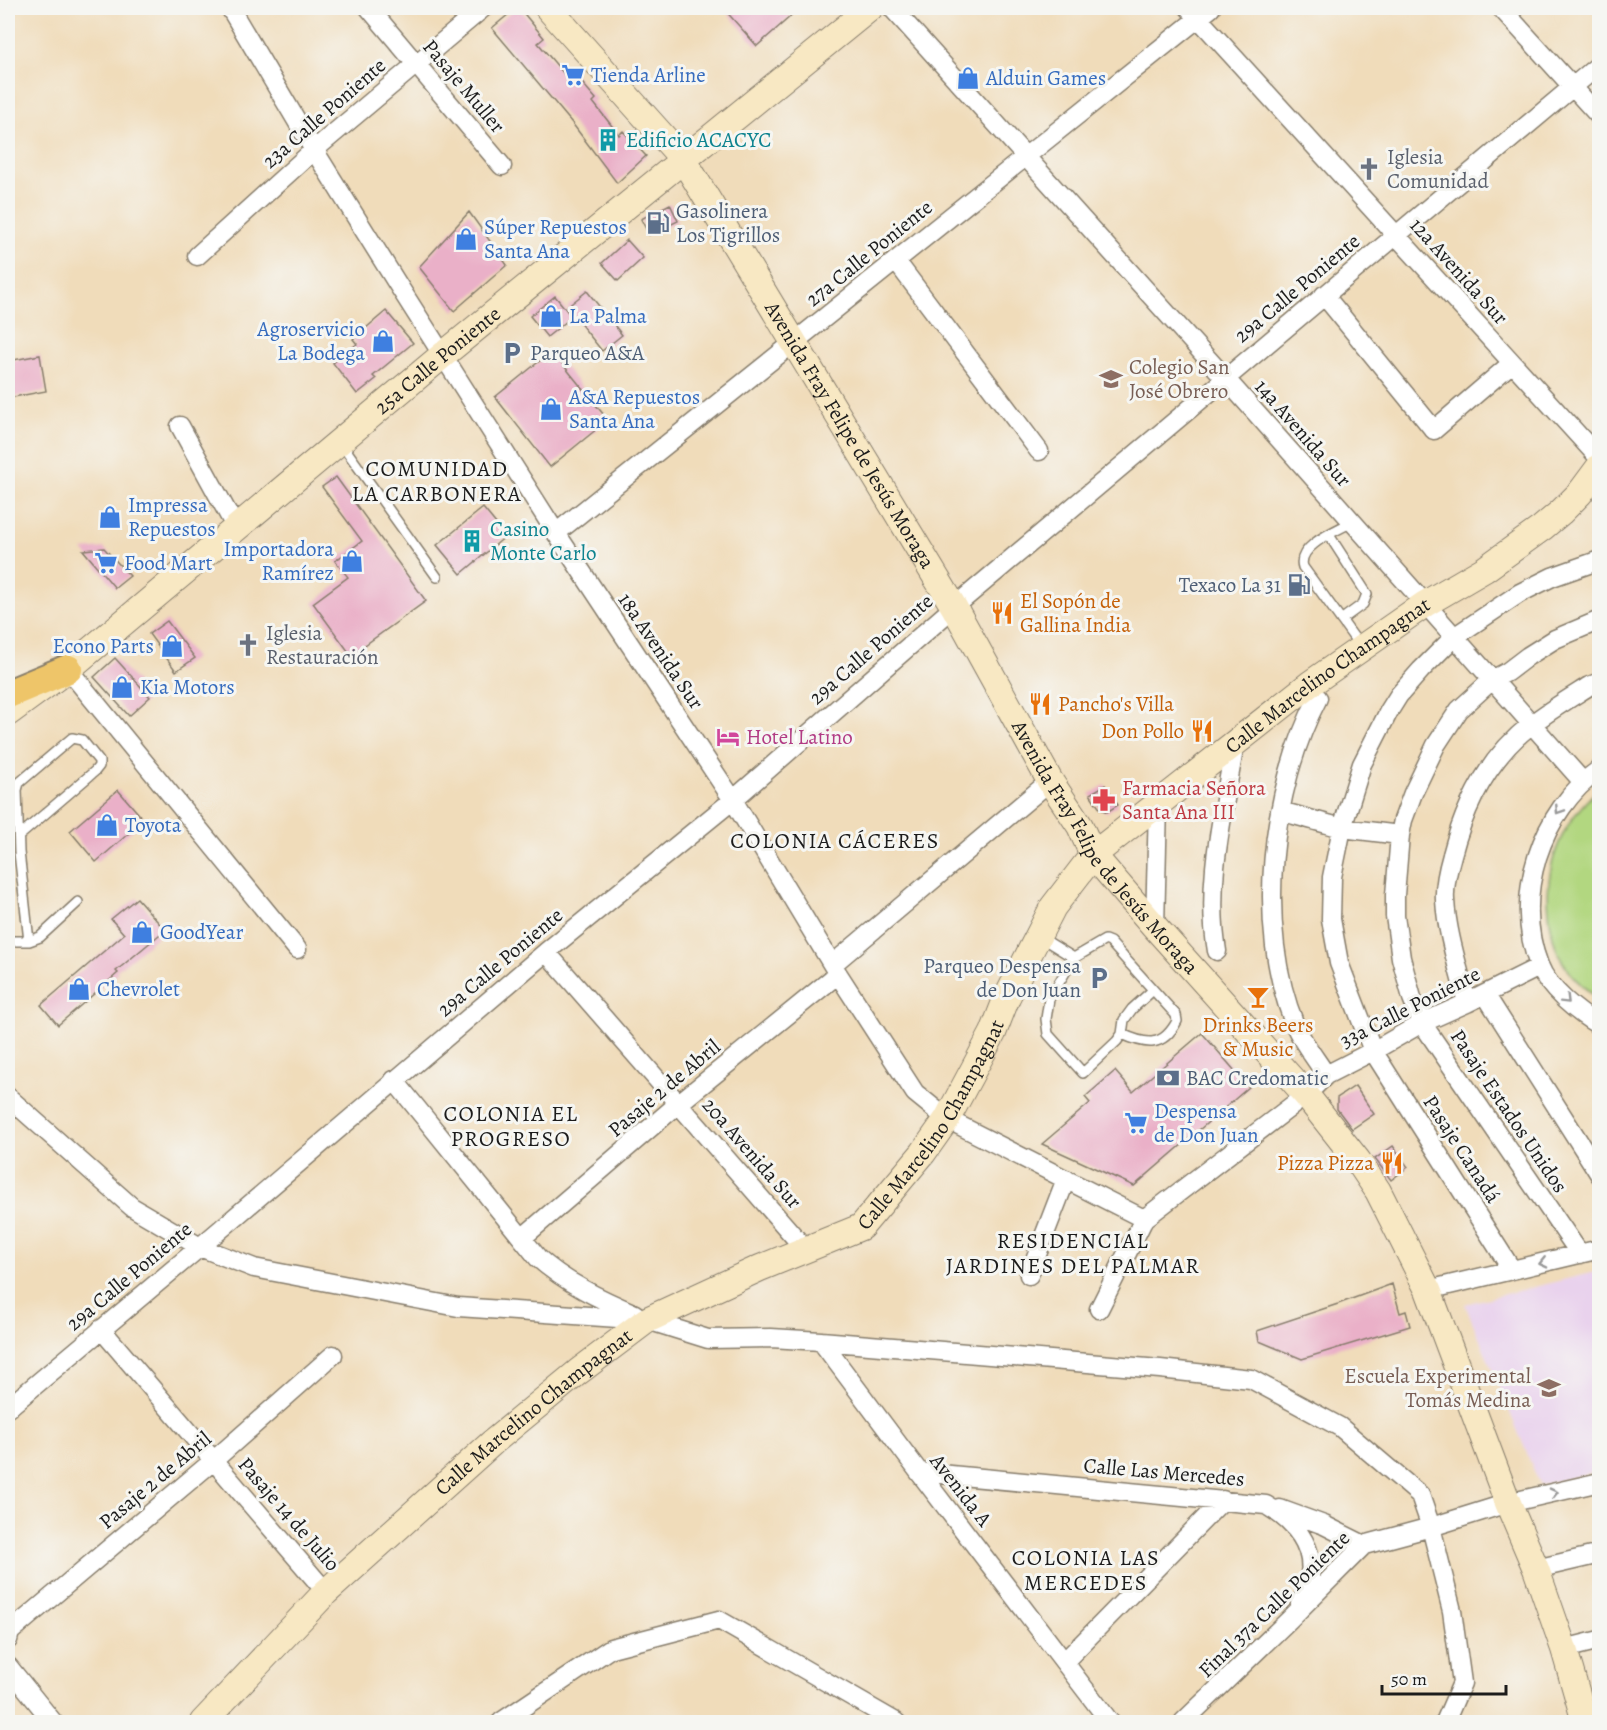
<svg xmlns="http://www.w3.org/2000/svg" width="1607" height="1730" font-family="Alegreya,serif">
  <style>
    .built { fill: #e9d2ed }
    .green { fill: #b2d780; stroke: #677a4e; stroke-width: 1.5 }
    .building { fill: #eab0c8 }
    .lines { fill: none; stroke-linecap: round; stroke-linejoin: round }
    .lane-casing { stroke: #867c6b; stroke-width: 12 }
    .street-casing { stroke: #867c6b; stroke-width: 21 }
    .secondary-casing { stroke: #867c6b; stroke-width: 28 }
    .primary-casing { stroke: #867c6b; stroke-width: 32 }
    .lane { stroke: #fff; stroke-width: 9 }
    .street { stroke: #fff; stroke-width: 18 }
    .secondary { stroke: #f8e8c3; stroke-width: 26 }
    .primary { stroke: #eec569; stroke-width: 28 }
    .oneway { stroke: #999 }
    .labels { text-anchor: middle; stroke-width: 6; stroke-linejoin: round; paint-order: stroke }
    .shop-label { font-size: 21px; fill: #366cbe; stroke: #f6f6f2; text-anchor: start }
    .street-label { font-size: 21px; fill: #1c1c1c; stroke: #f6f6f2 }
    .culture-label { font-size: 21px; fill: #0d838f; stroke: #f6f6f2; text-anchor: start }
    .worship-label { font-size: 21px; fill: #5b616d; stroke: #f6f6f2; text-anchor: start }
    .service-label { font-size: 21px; fill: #4e5e75; stroke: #f6f6f2; text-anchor: start }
    .education-label { font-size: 21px; fill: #785e54; stroke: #f6f6f2; text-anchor: start }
    .food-label { font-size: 21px; fill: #c56008; stroke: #f6f6f2; text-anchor: start }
    .hotel-label { font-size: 21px; fill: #b23c85; stroke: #f6f6f2; text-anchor: start }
    .health-label { font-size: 21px; fill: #be3a42; stroke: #f6f6f2; text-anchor: start }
    .neighbourhood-label { font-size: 22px; letter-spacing: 1.5px; fill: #1c1c1c; stroke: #f6f6f2 }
  </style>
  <rect width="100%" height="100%" fill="#f6f6f2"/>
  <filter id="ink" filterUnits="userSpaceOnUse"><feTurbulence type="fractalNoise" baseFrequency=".0167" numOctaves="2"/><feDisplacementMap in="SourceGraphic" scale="12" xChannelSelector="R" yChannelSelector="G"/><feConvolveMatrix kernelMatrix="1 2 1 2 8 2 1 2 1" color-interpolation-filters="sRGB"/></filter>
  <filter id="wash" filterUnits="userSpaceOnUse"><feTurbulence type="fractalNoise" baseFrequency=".008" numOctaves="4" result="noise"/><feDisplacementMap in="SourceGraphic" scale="24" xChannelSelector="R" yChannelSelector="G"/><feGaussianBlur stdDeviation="1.35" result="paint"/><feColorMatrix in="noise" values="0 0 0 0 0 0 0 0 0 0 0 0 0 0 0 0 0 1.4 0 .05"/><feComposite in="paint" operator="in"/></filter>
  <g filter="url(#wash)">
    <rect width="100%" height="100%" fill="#f0dcba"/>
    <path class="built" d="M 1599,1271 L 1599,1471 L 1540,1485 L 1465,1304 Z"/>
    <path class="green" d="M 1599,789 L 1599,1000 C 1586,989 1573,979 1564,964 C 1555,951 1552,936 1550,921 C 1542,869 1560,823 1599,789 Z"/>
    <g id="blocks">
      <path class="building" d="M 723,8 L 800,8 L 757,46 Z
        M 515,9 L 521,10 L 544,38 L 538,43 L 565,75 L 571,70 L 596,99 L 593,102 L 619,135 L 623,131 L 646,156 L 617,183 L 572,123 L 492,28 Z
        M 670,204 L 678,221 L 649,235 L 641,219 Z
        M 469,212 L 507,265 L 454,311 L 419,267 Z
        M 627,240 L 643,258 L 618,281 L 602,263 Z
        M 587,291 L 622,335 L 602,351 L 567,307 Z
        M 555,296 L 572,317 L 547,337 L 530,316 Z
        M 386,311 L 413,343 L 373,376 L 376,379 L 357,394 L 333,363 L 357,344 L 353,339 Z
        M 552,351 L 608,420 L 550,467 L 495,397 Z
        M 40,355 L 46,391 L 8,398 L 8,361 Z
        M 336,477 L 426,601 L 351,655 L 313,603 L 348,577 L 335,561 L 362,541 L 322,487 Z
        M 483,508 L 506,536 L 461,574 L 437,545 Z
        M 104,548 L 130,576 L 115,588 L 83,550 Z
        M 167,621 L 195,658 L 176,671 L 149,634 Z
        M 115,658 L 150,697 L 129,716 L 94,677 Z
        M 1105,785 L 1118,805 L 1107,812 L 1100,809 L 1090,794 Z
        M 118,790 L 144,820 L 96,862 L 70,831 Z
        M 137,898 L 165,930 L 116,971 L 118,973 L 58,1025 L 41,1005 L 124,934 L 111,919 Z
        M 1202,1033 L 1249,1087 L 1134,1186 L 1042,1144 L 1090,1103 L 1085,1097 L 1115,1071 L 1133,1092 Z
        M 1355,1086 L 1374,1114 L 1352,1129 L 1337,1109 L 1337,1098 Z
        M 1393,1146 L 1408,1167 L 1391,1180 L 1375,1159 Z
        M 1392,1284 L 1400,1313 L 1406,1311 L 1410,1326 L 1302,1359 L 1259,1341 L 1257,1331 L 1338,1304 Z"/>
    </g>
  </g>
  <g filter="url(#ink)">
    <use href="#blocks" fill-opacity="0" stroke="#867c6b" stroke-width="1.5"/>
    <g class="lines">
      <g class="lane-casing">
        <path id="lane" d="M 341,443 L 437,577
          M 1352,522 C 1338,530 1296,546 1303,567 L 1360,646
          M 1329,535 L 1367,594 L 1363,604 L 1341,620
          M 19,836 L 95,771 L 99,766 L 99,761 L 82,740 L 72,738 L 19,783 L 17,790 L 19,852 L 29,941
          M 1040,937 L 1074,958
          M 8,941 L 29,941 L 40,937 L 78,902
          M 1122,1034 C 1146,1045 1163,1048 1177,1021 L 1176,1015 L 1110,942 L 1105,940 L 1074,958 L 1049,999 L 1046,1019 L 1048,1034 L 1083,1073 L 1117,1041 L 1122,1034 L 1124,1020 L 1132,1009 L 1153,990"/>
      </g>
      <g class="street-casing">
        <path id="street" d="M 230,8 L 314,150 L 400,288 L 556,533 L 733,800 L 838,974 L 915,1093 L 947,1119 L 1144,1219 L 1306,1095 L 1326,1075 L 1373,1051 L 1422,1023 L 1467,1003 L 1539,967
          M 369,8 L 502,166
          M 892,8 L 1225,378 L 1583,782
          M 1189,8 L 1600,459
          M 1501,8 L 1600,117
          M 197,256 L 314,150 L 483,8
          M 896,261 L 1039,451
          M 1324,295 L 1434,430 L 1512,363
          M 180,426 L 236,528
          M 556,533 L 1211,8
          M 68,669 L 297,949
          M 1318,698 C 1270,790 1255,928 1295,1025 C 1302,1042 1316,1059 1326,1075
          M 1600,769 C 1541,810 1512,897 1539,965 C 1548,989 1578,1013 1600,1026
          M 1280,811 L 1342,828 L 1400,835
          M 1155,927 L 1158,804
          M 1217,951 C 1205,883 1224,811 1235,743
          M 546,952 L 805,1249
          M 833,964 L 1050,781
          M 1485,994 L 1600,1175
          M 1467,1003 C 1459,969 1447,935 1445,900 C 1444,885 1448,869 1452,855 C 1465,805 1490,756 1532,724 C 1550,710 1570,698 1589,686 L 1600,682
          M 394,1080 L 538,1258 C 566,1283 600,1299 635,1314
          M 8,1097 L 132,1207 L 200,1247 L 254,1268 L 458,1307 L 647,1320 L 708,1339 L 771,1338 L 821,1341 L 1160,1369 L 1251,1379 L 1340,1427 L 1420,1495 L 1431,1527 L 1452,1611 L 1462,1683 L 1445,1722
          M 522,1238 L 678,1104 L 838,974
          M 1580,1254 L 1422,1023 L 1412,998 L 1401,958 L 1395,916 L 1395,895 L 1400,835 L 1403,820 L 1413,793 L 1436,745 L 1459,710 L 1492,680 L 1507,672 L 1528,656 L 1555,639 L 1600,620
          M 1512,1270 L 1373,1051 L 1339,963 L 1331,919 L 1332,877 L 1342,828 L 1362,764 L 1389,711 L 1399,695 L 1421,670 L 1454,637 L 1520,593 L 1552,577 L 1600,560
          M 1029,1275 L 1066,1179
          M 1428,1290 L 1600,1249
          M 1099,1309 L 1144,1219
          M 101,1329 L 326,1592
          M 821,1341 L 919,1472 L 1110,1722
          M 8,1408 L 200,1247 L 546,952 L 733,800 L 954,607 L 1600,64
          M 919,1472 L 1266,1505 C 1305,1528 1324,1561 1300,1604
          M 1280,1509 L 1324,1525 L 1364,1545
          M 1536,1569 L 1600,1554
          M 8,1640 L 10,1632 L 213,1461 L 333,1355
          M 1564,1649 L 1600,1640
          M 1065,1661 L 1223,1500
          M 8,1666 L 53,1722
          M 501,1722 L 611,1648 L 719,1620 L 896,1722
          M 1183,1722 L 1289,1620 L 1364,1545 L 1431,1527 L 1508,1503 L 1600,1482"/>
      </g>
      <g class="secondary-casing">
        <g id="secondary">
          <path id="s1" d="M 548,8 L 683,159 L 954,607 L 1050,781 L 1080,826 L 1093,855 L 1155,927 L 1306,1095 L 1358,1161 L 1378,1191 L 1428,1290 L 1508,1503 L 1536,1569 L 1564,1649 L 1585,1722"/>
          <path id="s2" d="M 8,713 L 68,669 L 443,355 L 870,8"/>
          <path id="s3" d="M 203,1722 L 326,1592 L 493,1442 L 578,1372 L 647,1320 L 760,1268 L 861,1227 L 923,1153 L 947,1119 L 993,1033 L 1007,997 L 1053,907 L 1093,855 L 1310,684 L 1425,604 L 1485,569 L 1542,528 L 1561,512 L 1580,493 L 1600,466"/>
        </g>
      </g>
      <g class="primary-casing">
        <path id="primary" d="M 8,694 L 68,669"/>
      </g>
      <use href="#lane" class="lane"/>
      <use href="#street" class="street"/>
      <use href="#secondary" class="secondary"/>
      <use href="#primary" class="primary"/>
    </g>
    <defs><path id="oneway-chevron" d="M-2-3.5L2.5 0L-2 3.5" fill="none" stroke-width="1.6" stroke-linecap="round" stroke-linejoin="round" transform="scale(1.5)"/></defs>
    <g class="oneway">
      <use href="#oneway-chevron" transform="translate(1559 810) rotate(123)"/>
      <use href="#oneway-chevron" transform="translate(1566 1000) rotate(45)"/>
      <use href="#oneway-chevron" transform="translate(1543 1263) rotate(167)"/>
      <use href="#oneway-chevron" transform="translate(1554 1493) rotate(-13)"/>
    </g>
  </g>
  <defs>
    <g id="supermarket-bare" transform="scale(1.8)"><path d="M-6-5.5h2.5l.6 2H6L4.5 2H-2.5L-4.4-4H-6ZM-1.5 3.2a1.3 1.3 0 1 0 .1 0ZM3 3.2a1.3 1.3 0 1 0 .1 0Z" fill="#3f7fe0" stroke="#f6f6f2" stroke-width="2.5" paint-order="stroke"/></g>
    <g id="shop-bare" transform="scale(1.8)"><path d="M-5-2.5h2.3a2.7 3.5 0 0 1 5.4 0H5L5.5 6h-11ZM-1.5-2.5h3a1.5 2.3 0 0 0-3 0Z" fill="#3f7fe0" stroke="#f6f6f2" stroke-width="2.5" paint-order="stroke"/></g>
    <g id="building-bare" transform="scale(1.8)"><path d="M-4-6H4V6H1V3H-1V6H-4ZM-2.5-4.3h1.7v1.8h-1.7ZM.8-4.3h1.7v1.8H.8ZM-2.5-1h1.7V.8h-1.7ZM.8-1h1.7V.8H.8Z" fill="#0f9aa8" stroke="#f6f6f2" stroke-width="2.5" paint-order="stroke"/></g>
    <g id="church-bare" transform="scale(1.8)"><path d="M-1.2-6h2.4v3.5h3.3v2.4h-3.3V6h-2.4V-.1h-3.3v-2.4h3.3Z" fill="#6b7280" stroke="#f6f6f2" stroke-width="2.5" paint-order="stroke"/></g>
    <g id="fuel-bare" transform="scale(1.8)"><path d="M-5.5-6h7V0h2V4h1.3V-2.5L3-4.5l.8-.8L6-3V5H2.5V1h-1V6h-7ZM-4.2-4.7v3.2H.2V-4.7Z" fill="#5c6f8a" stroke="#f6f6f2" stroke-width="2.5" paint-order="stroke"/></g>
    <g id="parking-bare" transform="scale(1.8)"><path d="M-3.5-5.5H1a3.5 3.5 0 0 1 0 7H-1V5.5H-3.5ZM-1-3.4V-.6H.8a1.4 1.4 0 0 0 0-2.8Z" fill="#5c6f8a" stroke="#f6f6f2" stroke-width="2.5" paint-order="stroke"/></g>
    <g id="school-bare" transform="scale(1.8)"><path d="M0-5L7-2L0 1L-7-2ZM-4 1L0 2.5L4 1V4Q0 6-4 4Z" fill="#8d6e63" stroke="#f6f6f2" stroke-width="2.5" paint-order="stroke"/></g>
    <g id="restaurant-bare" transform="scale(1.8)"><path d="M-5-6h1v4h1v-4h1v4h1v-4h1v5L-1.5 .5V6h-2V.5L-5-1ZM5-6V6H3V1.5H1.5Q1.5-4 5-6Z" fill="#e8710a" stroke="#f6f6f2" stroke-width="2.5" paint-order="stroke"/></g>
    <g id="hotel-bare" transform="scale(1.8)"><path d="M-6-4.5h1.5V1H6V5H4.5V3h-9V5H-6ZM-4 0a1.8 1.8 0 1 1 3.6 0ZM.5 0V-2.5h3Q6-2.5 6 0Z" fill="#d1479c" stroke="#f6f6f2" stroke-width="2.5" paint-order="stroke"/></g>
    <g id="pharmacy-bare" transform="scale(1.8)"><path d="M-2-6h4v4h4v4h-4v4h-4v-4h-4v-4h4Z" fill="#e0444e" stroke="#f6f6f2" stroke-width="2.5" paint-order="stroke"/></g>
    <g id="bar-bare" transform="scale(1.8)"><path d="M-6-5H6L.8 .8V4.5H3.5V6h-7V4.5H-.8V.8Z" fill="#e8710a" stroke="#f6f6f2" stroke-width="2.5" paint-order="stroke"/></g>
    <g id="bank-bare" transform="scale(1.8)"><path d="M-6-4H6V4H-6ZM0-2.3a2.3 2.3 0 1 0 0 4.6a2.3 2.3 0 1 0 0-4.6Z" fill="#5c6f8a" stroke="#f6f6f2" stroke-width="2.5" paint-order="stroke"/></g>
  </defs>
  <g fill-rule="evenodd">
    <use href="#supermarket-bare" x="573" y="75"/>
    <use href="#shop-bare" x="968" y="78"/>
    <use href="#building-bare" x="608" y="140"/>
    <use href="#church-bare" x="1369" y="169"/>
    <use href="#fuel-bare" x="658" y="223"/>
    <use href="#shop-bare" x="466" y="239"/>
    <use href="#shop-bare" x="551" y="316"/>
    <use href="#shop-bare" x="383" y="341"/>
    <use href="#parking-bare" x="512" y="353"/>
    <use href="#school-bare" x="1111" y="379"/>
    <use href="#shop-bare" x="551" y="409"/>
    <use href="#shop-bare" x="110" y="517"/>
    <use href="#building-bare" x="472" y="541"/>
    <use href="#shop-bare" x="352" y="561"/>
    <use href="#supermarket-bare" x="106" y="563"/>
    <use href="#fuel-bare" x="1299" y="585"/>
    <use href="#restaurant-bare" x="1002" y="613"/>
    <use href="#church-bare" x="248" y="645"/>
    <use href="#shop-bare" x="172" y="646"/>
    <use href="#shop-bare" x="122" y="687"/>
    <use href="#restaurant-bare" x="1040" y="704"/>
    <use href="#restaurant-bare" x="1202" y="731"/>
    <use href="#hotel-bare" x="728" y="737"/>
    <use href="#pharmacy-bare" x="1104" y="800"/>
    <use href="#shop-bare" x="107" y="825"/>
    <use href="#shop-bare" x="142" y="932"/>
    <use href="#parking-bare" x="1099" y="978"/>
    <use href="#shop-bare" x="79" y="989"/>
    <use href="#bar-bare" x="1258" y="997"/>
    <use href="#bank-bare" x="1168" y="1078"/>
    <use href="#supermarket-bare" x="1136" y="1123"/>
    <use href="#restaurant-bare" x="1392" y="1163"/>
    <use href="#school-bare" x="1549" y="1388"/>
  </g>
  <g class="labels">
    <g class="shop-label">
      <text x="591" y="82">Tienda Arline</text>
      <text x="986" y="85">Alduin Games</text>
      <text x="484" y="234">Súper Repuestos<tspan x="484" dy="24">Santa Ana</tspan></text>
      <text x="569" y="323">La Palma</text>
      <text x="365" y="336" text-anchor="end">Agroservicio<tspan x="365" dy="24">La Bodega</tspan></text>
      <text x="569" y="404">A&amp;A Repuestos<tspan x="569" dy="24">Santa Ana</tspan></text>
      <text x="128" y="512">Impressa<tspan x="128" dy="24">Repuestos</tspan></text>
      <text x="334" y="556" text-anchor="end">Importadora<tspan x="334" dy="24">Ramírez</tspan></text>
      <text x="124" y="570">Food Mart</text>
      <text x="154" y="653" text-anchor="end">Econo Parts</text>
      <text x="140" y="694">Kia Motors</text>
      <text x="125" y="832">Toyota</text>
      <text x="160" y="939">GoodYear</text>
      <text x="97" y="996">Chevrolet</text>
      <text x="1154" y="1118">Despensa<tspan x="1154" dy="24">de Don Juan</tspan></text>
    </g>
    <g class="street-label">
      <text transform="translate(464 86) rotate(50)" y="7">Pasaje Muller</text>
      <text transform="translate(324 113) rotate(-41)" y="7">23a Calle Poniente</text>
      <text transform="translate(869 253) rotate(-39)" y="7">27a Calle Poniente</text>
      <text transform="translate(1459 271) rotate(48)" y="7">12a Avenida Sur</text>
      <text transform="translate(1297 288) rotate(-40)" y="7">29a Calle Poniente</text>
      <text dy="7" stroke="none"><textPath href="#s2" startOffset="556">25a Calle Poniente</textPath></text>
      <text transform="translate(1303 433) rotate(49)" y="7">14a Avenida Sur</text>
      <text dy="7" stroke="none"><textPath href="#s1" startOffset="525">Avenida Fray Felipe de Jesús Moraga</textPath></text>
      <text transform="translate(871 649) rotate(-41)" y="7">29a Calle Poniente</text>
      <text transform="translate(661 651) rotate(56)" y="7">18a Avenida Sur</text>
      <text dy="7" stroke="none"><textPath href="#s3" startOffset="1570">Calle Marcelino Champagnat</textPath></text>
      <text dy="7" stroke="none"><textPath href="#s1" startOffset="1011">Avenida Fray Felipe de Jesús Moraga</textPath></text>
      <text transform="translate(500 962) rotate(-40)" y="7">29a Calle Poniente</text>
      <text transform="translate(1410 1007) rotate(-27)" y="7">33a Calle Poniente</text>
      <text transform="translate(664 1088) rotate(-40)" y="7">Pasaje 2 de Abril</text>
      <text transform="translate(1509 1111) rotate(56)" y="7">Pasaje Estados Unidos</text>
      <text dy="7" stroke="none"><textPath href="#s3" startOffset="958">Calle Marcelino Champagnat</textPath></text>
      <text transform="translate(1462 1149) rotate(57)" y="7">Pasaje Canadá</text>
      <text transform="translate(752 1153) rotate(49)" y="7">20a Avenida Sur</text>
      <text transform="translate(129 1276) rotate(-40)" y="7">29a Calle Poniente</text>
      <text dy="7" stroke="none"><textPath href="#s3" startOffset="454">Calle Marcelino Champagnat</textPath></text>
      <text transform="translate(1164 1472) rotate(5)" y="7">Calle Las Mercedes</text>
      <text transform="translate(155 1480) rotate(-40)" y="7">Pasaje 2 de Abril</text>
      <text transform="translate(961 1490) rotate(52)" y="7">Avenida A</text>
      <text transform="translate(289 1514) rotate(49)" y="7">Pasaje 14 de Julio</text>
      <text transform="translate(1274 1604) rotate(-44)" y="7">Final 37a Calle Poniente</text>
    </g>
    <g class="culture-label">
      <text x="626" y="147">Edificio ACACYC</text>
      <text x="490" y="536">Casino<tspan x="490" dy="24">Monte Carlo</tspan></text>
    </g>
    <g class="worship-label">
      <text x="1387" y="164">Iglesia<tspan x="1387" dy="24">Comunidad</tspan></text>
      <text x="266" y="640">Iglesia<tspan x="266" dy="24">Restauración</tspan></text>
    </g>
    <g class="service-label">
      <text x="676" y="218">Gasolinera<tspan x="676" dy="24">Los Tigrillos</tspan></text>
      <text x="530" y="360">Parqueo A&amp;A</text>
      <text x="1281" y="592" text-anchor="end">Texaco La 31</text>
      <text x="1081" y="973" text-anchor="end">Parqueo Despensa<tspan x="1081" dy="24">de Don Juan</tspan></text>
      <text x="1186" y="1085">BAC Credomatic</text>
    </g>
    <g class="education-label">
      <text x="1129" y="374">Colegio San<tspan x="1129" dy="24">José Obrero</tspan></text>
      <text x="1531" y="1383" text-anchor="end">Escuela Experimental<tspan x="1531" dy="24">Tomás Medina</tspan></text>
    </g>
    <g class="food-label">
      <text x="1020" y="608">El Sopón de<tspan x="1020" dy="24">Gallina India</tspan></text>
      <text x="1058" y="711">Pancho's Villa</text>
      <text x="1184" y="738" text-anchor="end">Don Pollo</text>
      <text x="1258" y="1032" text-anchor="middle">Drinks Beers<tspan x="1258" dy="24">&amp; Music</tspan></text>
      <text x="1374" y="1170" text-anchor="end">Pizza Pizza</text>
    </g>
    <g class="hotel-label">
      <text x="746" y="744">Hotel Latino</text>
    </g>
    <g class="health-label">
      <text x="1122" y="795">Farmacia Señora<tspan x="1122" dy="24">Santa Ana III</tspan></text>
    </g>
    <g class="neighbourhood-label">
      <text x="437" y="476">COMUNIDAD<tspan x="437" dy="25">LA CARBONERA</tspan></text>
      <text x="835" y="848">COLONIA CÁCERES</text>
      <text x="511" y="1121">COLONIA EL<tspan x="511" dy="25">PROGRESO</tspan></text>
      <text x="1073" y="1248">RESIDENCIAL<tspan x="1073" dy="25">JARDINES DEL PALMAR</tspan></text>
      <text x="1086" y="1565">COLONIA LAS<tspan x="1086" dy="25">MERCEDES</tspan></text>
    </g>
  </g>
  <rect width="1607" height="1730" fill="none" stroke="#f6f6f2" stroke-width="30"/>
  <path d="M1382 1685v9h124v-9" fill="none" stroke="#1c1c1c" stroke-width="3"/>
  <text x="1391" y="1685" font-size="18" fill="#1c1c1c" stroke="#f6f6f2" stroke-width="4.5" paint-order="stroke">50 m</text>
</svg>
